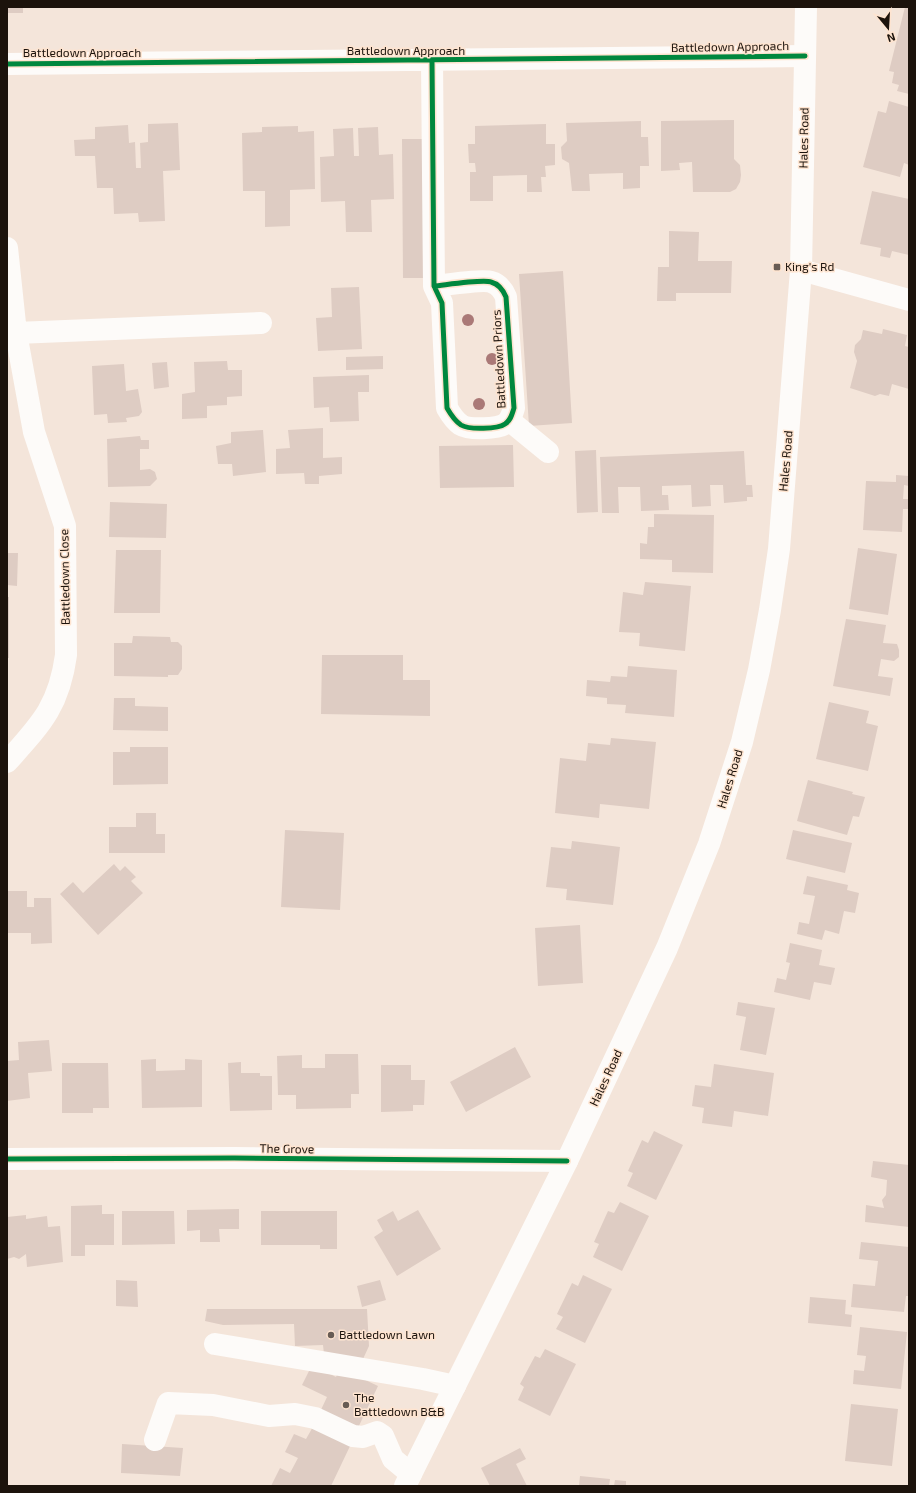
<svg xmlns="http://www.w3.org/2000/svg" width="916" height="1493" font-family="'Exo 2',sans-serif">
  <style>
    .building { fill: #deccc3 }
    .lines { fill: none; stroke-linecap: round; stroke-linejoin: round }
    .minor { stroke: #fdfbf9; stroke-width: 22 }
    .major { stroke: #fdfbf9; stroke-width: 22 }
    .cycleway-casing { stroke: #fee4d0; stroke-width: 8 }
    .cycleway { stroke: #00873e; stroke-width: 5 }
    .tree { fill: #aa7977 }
    .poi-dot { fill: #685c54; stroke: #fee4d0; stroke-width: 1.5 }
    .labels { text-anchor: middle; stroke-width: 3; stroke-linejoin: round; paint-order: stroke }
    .street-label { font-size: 12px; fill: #1c130c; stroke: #fee4d0 }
    .poi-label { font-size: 12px; fill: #1c130c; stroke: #fee4d0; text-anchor: start }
  </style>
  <rect width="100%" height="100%" fill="#f4e5da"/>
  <path class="building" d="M 7,7 L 23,7 L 23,13 L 7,13 Z
    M 905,7 L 909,7 L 909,94 L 897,91 L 899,85 L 892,83 L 894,72 L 889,71 Z
    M 889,101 L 909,107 L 909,165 L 904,163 L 900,177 L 863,167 L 878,111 L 886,113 Z
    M 734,120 L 734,159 L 740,165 L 741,175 L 740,182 L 736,189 L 730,192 L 693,192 L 692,162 L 679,163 L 680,170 L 661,171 L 661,121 Z
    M 641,121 L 641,137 L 648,137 L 649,166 L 640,166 L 640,188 L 623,189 L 623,173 L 589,174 L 590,191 L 572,191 L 569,163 L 562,159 L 561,147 L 567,141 L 566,123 Z
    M 178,123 L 180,170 L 163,171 L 165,221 L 139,222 L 138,213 L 114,214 L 113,188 L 97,188 L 95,156 L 75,156 L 74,140 L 95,139 L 95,127 L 128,125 L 129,143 L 135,142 L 136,168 L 141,168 L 140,143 L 148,142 L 148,124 Z
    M 546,124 L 546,144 L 555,144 L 555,165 L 545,166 L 546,177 L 541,177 L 542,192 L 527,192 L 527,175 L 493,176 L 493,201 L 470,201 L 470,172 L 476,172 L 475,163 L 469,163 L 468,144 L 475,144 L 475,126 Z
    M 298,126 L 298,132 L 314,131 L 315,189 L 290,190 L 290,226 L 265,227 L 265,191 L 243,191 L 242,133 L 262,132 L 262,127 Z
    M 378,127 L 379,155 L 393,154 L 394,199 L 371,200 L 372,232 L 346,232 L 345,201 L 321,202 L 320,157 L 334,156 L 333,129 L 353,128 L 354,156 L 359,156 L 358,128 Z
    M 402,139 L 423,139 L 425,278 L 403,278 Z
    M 872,191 L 909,199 L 909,255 L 892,251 L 890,258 L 880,256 L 881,248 L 860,244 Z
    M 669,231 L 699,232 L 698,261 L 732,261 L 731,293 L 676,293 L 676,301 L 657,301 L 658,267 L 669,267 Z
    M 563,271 L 572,423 L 529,426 L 519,274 Z
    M 359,287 L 362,349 L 318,351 L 316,318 L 332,317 L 331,288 Z
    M 883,329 L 907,335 L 905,346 L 909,347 L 909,389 L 892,384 L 889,396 L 880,394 L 875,396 L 850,388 L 857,361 L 854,352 L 855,345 L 861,339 L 863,330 L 882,334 Z
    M 383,356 L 383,369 L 346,370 L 346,357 Z
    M 227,361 L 228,370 L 242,370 L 242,396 L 227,397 L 227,405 L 207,406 L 207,418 L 182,419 L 182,394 L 195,392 L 194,362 Z
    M 167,362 L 169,387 L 154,389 L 152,363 Z
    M 124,364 L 126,391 L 138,389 L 142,412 L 139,416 L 126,418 L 127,422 L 108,423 L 107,414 L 94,415 L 92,366 Z
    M 369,375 L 369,392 L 358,392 L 359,421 L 330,422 L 329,407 L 314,408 L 313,377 Z
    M 323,428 L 323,458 L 342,457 L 342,474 L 319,476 L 319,484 L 305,484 L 304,473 L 276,474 L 276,449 L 290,448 L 288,430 Z
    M 263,430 L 266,472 L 233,476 L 232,464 L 218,464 L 216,446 L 231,443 L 231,432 Z
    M 140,436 L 141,440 L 149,440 L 149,449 L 140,449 L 140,470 L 150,469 L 155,472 L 157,479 L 150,486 L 108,487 L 107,439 Z
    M 513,445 L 514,487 L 440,488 L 439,446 Z
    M 596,450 L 598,512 L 577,513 L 575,451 Z
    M 744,451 L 746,485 L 752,485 L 753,497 L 747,497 L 747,501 L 724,503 L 723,485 L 710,485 L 711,506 L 692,507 L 691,485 L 662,486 L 662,495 L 668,495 L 669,510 L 641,511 L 640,487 L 618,487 L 619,513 L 602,513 L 600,457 Z
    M 896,475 L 909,476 L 909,486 L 904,485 L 903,499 L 909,499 L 909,509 L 903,509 L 902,532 L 863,530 L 866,481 L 896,482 Z
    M 110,502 L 167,504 L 166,538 L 109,537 Z
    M 654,514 L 714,515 L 713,573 L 672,572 L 672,560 L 640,559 L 640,543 L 647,544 L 648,527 L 654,527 Z
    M 858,548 L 897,554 L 888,615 L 849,609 Z
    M 116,550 L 161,550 L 160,613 L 114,613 Z
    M 7,553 L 18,553 L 17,586 L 7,585 Z
    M 645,582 L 691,586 L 685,651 L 639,646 L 640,633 L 619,632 L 623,592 L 643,595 Z
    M 7,597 L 9,597 L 9,658 L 7,658 Z
    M 846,619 L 886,625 L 883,643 L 897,644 L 899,650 L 899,657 L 894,661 L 881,659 L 878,676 L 893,678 L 890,696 L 833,686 Z
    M 133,636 L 170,637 L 171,642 L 178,642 L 182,646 L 182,669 L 178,675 L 168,675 L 168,677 L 114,676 L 114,643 L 132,643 Z
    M 322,655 L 403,655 L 403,680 L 430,680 L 430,716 L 321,714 Z
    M 628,666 L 677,670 L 674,717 L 625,713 L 626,705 L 607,704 L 607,698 L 586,696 L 587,680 L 610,682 L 611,676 L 627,677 Z
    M 114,698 L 135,698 L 135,706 L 168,707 L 168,731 L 113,730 Z
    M 829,702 L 869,711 L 866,723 L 878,726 L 868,771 L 816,759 Z
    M 611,738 L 656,742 L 649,809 L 600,804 L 599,818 L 555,813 L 560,758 L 586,761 L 588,743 L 610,745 Z
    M 130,747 L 168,747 L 168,784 L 113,785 L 113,752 L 130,752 Z
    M 808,780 L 853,792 L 852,794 L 865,797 L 859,817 L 853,816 L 847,835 L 797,821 Z
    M 136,813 L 156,813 L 156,834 L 165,834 L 165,853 L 109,853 L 109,827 L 136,827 Z
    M 285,830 L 344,833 L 340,910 L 281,907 Z
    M 793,830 L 852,843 L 845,873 L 786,859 Z
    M 572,841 L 620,847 L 613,905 L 566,900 L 567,889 L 546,887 L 551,847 L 571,849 Z
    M 114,864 L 120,871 L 125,866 L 136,877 L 131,881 L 143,893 L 98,935 L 60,894 L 73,882 L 83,893 Z
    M 807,876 L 848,885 L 847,890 L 859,893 L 855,913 L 844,911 L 839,934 L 825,930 L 822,940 L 797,934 L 799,922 L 809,924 L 815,896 L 803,894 Z
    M 7,891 L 27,891 L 27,907 L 34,907 L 34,898 L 51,898 L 52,943 L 31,944 L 31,933 L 7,933 Z
    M 580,925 L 583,983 L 538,986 L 535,928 Z
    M 790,943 L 822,950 L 819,965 L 835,968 L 831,985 L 814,982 L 810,1000 L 774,992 L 777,978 L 786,980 L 790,963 L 786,962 Z
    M 738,1002 L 775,1008 L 766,1055 L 740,1050 L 746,1017 L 736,1015 Z
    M 49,1040 L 52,1071 L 28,1073 L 30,1098 L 7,1101 L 7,1061 L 19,1060 L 18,1042 Z
    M 515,1047 L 531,1077 L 466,1112 L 450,1082 Z
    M 325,1054 L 358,1054 L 359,1094 L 351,1094 L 351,1108 L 296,1109 L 296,1095 L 278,1095 L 277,1056 L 302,1055 L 302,1068 L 325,1068 Z
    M 156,1059 L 156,1071 L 185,1070 L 185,1059 L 202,1060 L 202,1107 L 142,1108 L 141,1060 Z
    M 241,1062 L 241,1073 L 260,1073 L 260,1076 L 272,1076 L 272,1110 L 230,1111 L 228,1063 Z
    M 62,1063 L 108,1063 L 109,1108 L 93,1108 L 93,1113 L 62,1113 Z
    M 714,1064 L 774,1073 L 768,1116 L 734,1111 L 732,1127 L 702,1123 L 704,1108 L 692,1106 L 695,1085 L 711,1087 Z
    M 381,1065 L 411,1065 L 411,1080 L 425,1080 L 424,1105 L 413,1105 L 413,1111 L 381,1112 Z
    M 654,1131 L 683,1145 L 656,1200 L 627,1186 L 633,1173 L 628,1171 L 642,1140 L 648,1143 Z
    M 873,1161 L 909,1165 L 909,1227 L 865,1222 L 866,1205 L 884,1208 L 882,1200 L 886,1195 L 887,1180 L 871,1177 Z
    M 620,1202 L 649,1216 L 622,1271 L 593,1257 L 599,1244 L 594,1242 L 608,1211 L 614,1213 Z
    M 102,1205 L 102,1214 L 114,1214 L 114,1245 L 85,1245 L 85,1256 L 71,1256 L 71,1206 Z
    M 239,1209 L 239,1229 L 219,1229 L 220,1242 L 200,1242 L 200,1230 L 187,1231 L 187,1210 Z
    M 418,1210 L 441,1249 L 397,1276 L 374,1237 L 383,1231 L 377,1220 L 393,1211 L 398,1221 Z
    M 122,1211 L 174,1211 L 175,1244 L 122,1245 Z
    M 261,1211 L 337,1211 L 337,1249 L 320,1249 L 320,1245 L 261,1245 Z
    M 26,1215 L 26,1219 L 47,1216 L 48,1227 L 60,1226 L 63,1262 L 27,1267 L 26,1254 L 19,1259 L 14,1257 L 7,1259 L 7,1217 Z
    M 861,1242 L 909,1247 L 909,1296 L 906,1296 L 904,1312 L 851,1307 L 853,1284 L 875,1286 L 878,1261 L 859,1259 Z
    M 583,1275 L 612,1289 L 585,1343 L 556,1329 L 563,1317 L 557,1314 L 572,1283 L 578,1286 Z
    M 116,1280 L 137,1281 L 138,1307 L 116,1306 Z
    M 380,1280 L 386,1300 L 362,1307 L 357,1286 Z
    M 810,1297 L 846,1300 L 845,1314 L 852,1315 L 851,1327 L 808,1323 Z
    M 207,1309 L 367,1309 L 369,1346 L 363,1359 L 324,1354 L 323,1345 L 295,1346 L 294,1324 L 223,1325 L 205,1321 Z
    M 860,1327 L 907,1332 L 901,1389 L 853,1384 L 854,1370 L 864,1371 L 866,1356 L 857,1355 Z
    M 545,1349 L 576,1364 L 550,1416 L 518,1400 L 524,1387 L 520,1384 L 535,1356 L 540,1358 Z
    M 312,1365 L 336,1377 L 340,1368 L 378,1386 L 356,1432 L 319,1414 L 327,1397 L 302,1385 Z
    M 851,1404 L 898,1409 L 892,1466 L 845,1461 Z
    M 314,1425 L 351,1444 L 331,1486 L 271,1486 L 280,1468 L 290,1473 L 298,1458 L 285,1452 L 294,1434 L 306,1439 Z
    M 122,1444 L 183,1448 L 180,1476 L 121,1473 Z
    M 520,1448 L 526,1459 L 516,1464 L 527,1486 L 490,1486 L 481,1468 Z
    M 580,1476 L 610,1479 L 609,1486 L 579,1486 Z
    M 615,1480 L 626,1481 L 626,1486 L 614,1486 Z"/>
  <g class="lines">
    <path class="minor" d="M 432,61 L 434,286 L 442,303 L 447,408 C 451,415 455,421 461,425 C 469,430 498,429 505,424 C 511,420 512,414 514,408 L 506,297 C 503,290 499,284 491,282 C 483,279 445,285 434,286
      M 7,64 L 805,56
      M 7,248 L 16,333 L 34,432 L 65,526 L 66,655 C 59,707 40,725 7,762
      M 801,270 L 909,300
      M 16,333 L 261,323
      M 509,420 L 548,452
      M 7,1159 L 234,1158 L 567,1161
      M 215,1344 L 423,1379 L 455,1386
      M 155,1440 L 168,1403 L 213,1405 L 269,1416 L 295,1414 L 315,1418 L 353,1436 L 363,1437 L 377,1432 L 383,1436 L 393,1459 L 411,1474"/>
    <path class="major" d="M 405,1486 L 567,1161 L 667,948 L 709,844 L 742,742 L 759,670 L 770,610 L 779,549 L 801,270 L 806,7"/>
    <g class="cycleway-casing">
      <path id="cycleway" d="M 432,61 L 434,286 L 442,303 L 447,408 C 451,415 455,421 461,425 C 469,430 498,429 505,424 C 511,420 512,414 514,408 L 506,297 C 503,290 499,284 491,282 C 483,279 445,285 434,286
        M 7,64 L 805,56
        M 7,1159 L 234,1158 L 567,1161"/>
    </g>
    <use href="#cycleway" class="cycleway"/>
  </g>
  <g class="tree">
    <circle cx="468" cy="320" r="6"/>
    <circle cx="492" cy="359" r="6"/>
    <circle cx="479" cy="404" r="6"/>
  </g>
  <g class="poi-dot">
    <rect x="773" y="263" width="8" height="8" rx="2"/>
    <circle cx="331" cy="1335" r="4"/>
    <circle cx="346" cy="1405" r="4"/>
  </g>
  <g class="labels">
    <g class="street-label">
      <text transform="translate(730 47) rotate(-1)" y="4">Battledown Approach</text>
      <text x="406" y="55">Battledown Approach</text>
      <text x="82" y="57">Battledown Approach</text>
      <text transform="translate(804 138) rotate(-89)" y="4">Hales Road</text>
      <text transform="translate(499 359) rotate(-93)" y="4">Battledown Priors</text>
      <text transform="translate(786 461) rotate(-85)" y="4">Hales Road</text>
      <text transform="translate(65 577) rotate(-91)" y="4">Battledown Close</text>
      <text transform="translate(730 779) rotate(-73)" y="4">Hales Road</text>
      <text transform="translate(606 1078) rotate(-65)" y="4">Hales Road</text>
      <text transform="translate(287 1149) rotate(1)" y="4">The Grove</text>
    </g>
    <g class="poi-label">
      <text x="785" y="271">King's Rd</text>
      <text x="339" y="1339">Battledown Lawn</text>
      <text x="354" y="1402">The<tspan x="354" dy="14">Battledown B&amp;B</tspan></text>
    </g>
  </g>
  <rect width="916" height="1493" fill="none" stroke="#1c130c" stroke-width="16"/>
  <g transform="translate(888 28) rotate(162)" stroke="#fee4d0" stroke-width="3" paint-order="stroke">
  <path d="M0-3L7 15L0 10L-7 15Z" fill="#1c130c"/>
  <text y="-6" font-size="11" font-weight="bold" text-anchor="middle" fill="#1c130c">N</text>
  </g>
</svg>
